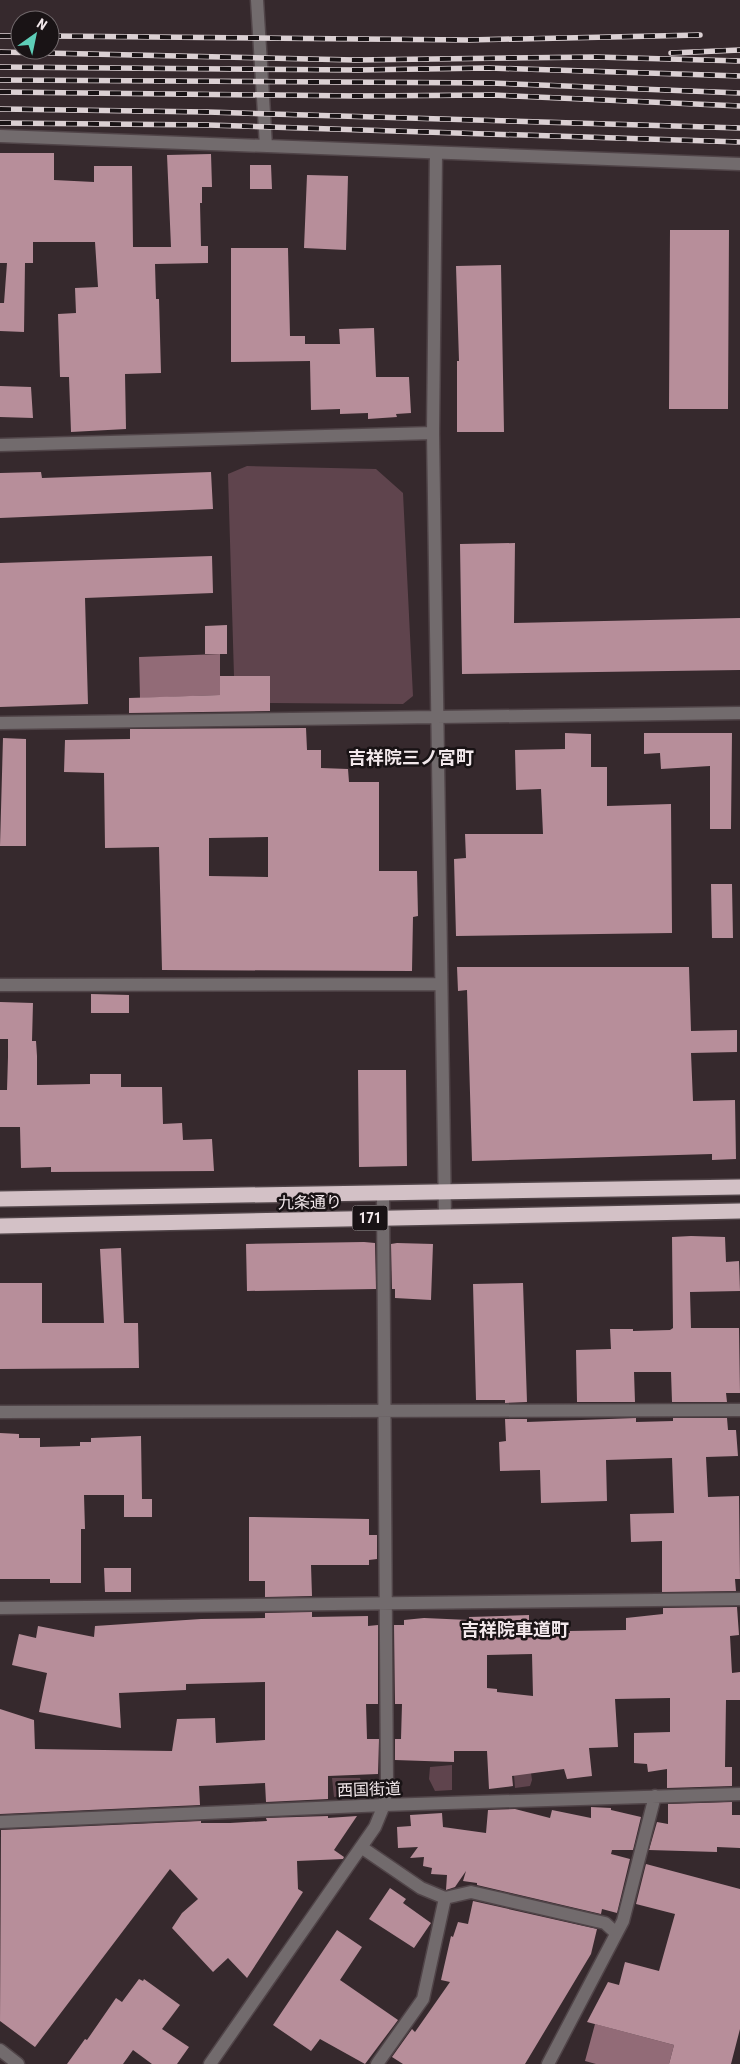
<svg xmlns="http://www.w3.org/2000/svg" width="740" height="2064" font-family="'Roboto Condensed','Noto Sans JP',sans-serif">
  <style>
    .green { fill: #5f444d }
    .water { fill: #926b77 }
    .building { fill: #b78e9a; fill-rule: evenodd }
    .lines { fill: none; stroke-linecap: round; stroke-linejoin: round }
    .minor-casing { stroke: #504448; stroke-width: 15 }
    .highway-casing { stroke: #504448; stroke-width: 18 }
    .minor { stroke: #726b6d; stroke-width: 12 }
    .highway { stroke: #d3c1c6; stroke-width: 15 }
    .rail-casing { stroke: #dbd0d3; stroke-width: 5.5 }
    .rail { stroke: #191315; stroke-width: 4; stroke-dasharray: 11; stroke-linecap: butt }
    .labels { text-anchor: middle; stroke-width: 5; stroke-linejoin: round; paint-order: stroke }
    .shield { fill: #191315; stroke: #b1a8ab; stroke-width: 1 }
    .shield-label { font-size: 15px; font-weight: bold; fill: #f2e8eb }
    .street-label { font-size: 16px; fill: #f2e8eb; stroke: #191315 }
    .neighbourhood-label { font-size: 18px; font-weight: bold; fill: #f2e8eb; stroke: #191315 }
  </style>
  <rect width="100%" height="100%" fill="#36292d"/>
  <path class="green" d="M 247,466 L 376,469 L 403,493 L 413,696 L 403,704 L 270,703 L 270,698 L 234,676 L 228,474 Z
    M 529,1758 L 532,1780 L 530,1786 L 515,1788 L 514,1775 Z
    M 452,1765 L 452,1790 L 435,1791 L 429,1779 L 430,1767 Z
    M 332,1778 L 360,1778 L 363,1789 L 348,1795 L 334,1797 Z"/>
  <path class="water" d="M 220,654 L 220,695 L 140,698 L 139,657 Z
    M 595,2024 L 674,2045 L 669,2064 L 596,2064 L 585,2061 Z"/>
  <path class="building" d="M 0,153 L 54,153 L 54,180 L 94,182 L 94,166 L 132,166 L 133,247 L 171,247 L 167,155 L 211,154 L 212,187 L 202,187 L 202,203 L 200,203 L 201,246 L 208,246 L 208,263 L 155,264 L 156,299 L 159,299 L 161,373 L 125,374 L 126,429 L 71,432 L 69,377 L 60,377 L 58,314 L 76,313 L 75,288 L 98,287 L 95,242 L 33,242 L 33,263 L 25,263 L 24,332 L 0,331 L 0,303 L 4,303 L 7,263 L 0,263 Z
    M 250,165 L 271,165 L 272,189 L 250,189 Z
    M 307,175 L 348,176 L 346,250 L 304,248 Z
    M 670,230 L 729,230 L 728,409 L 669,409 Z
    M 231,248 L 288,248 L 290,336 L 305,336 L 305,344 L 340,344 L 339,329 L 374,328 L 376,377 L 409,377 L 411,413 L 396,414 L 397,417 L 368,419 L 368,413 L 340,414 L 340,409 L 311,410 L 310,361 L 231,362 Z
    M 501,265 L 504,432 L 457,432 L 457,361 L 459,361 L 456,266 Z
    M 0,386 L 31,387 L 33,418 L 0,417 Z
    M 41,472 L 42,478 L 211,472 L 213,509 L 0,518 L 0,473 Z
    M 515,543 L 514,623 L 740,618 L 740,670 L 462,674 L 460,544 Z
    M 212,556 L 213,593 L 85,598 L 88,704 L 0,707 L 0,563 Z
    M 227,625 L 227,654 L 205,654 L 205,626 Z
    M 220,676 L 270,676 L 270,711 L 129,713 L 129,698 L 220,695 Z
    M 306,728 L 307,750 L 321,750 L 321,768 L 348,769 L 349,782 L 379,782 L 379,871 L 417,871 L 418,916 L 413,917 L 412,971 L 162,970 L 159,847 L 105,848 L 104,773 L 64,772 L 65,740 L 130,739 L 130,729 ZM 268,837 L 268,877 L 209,876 L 209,838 Z
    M 565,733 L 591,734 L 591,767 L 607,767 L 607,806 L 671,804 L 672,933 L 456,936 L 454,859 L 466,858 L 465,834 L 543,834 L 541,789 L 516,790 L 515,750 L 565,749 Z
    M 644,733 L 732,733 L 731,829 L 710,829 L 710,766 L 661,769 L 660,753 L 644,754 Z
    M 3,738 L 26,739 L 26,846 L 0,846 Z
    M 711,884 L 732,884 L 733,938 L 712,938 Z
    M 457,967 L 689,967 L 691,1031 L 737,1030 L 737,1052 L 691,1053 L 693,1101 L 735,1100 L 736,1159 L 712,1160 L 712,1154 L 472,1161 L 467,990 L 458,991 Z
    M 91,994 L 129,995 L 129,1013 L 91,1013 Z
    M 0,1002 L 33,1003 L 32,1041 L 36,1041 L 37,1056 L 37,1085 L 90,1084 L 90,1074 L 121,1074 L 121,1087 L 162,1087 L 163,1124 L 182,1123 L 183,1140 L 212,1139 L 214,1171 L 51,1172 L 51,1167 L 21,1168 L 20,1127 L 0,1127 L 0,1090 L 7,1090 L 8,1057 L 8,1039 L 0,1039 Z
    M 358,1070 L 406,1070 L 407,1166 L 359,1167 Z
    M 691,1236 L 725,1237 L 726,1262 L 739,1261 L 740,1291 L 690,1292 L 691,1328 L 739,1328 L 740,1393 L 726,1393 L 727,1402 L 672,1402 L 671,1372 L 634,1372 L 635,1402 L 577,1402 L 576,1350 L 611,1349 L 610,1329 L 633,1329 L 633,1331 L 670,1330 L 673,1328 L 672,1237 Z
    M 364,1242 L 375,1243 L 376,1289 L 247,1291 L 246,1244 Z
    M 397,1243 L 433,1244 L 431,1300 L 395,1298 L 395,1289 L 392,1289 L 391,1244 Z
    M 121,1248 L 124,1323 L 138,1323 L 139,1368 L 0,1369 L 0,1283 L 42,1283 L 42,1323 L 104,1323 L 100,1249 Z
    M 523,1283 L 527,1402 L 505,1403 L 505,1400 L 476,1400 L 473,1284 Z
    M 636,1418 L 636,1422 L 673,1421 L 673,1418 L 727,1418 L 728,1430 L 736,1430 L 738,1456 L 706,1457 L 708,1497 L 739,1496 L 740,1579 L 735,1579 L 736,1591 L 662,1592 L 662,1541 L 631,1542 L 630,1514 L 674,1513 L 672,1458 L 606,1460 L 607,1501 L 541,1503 L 540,1470 L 500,1471 L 499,1442 L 506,1441 L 505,1419 L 527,1419 L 527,1422 Z
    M 0,1433 L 19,1434 L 19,1438 L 40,1438 L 40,1447 L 80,1446 L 80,1442 L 91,1442 L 91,1438 L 141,1436 L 142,1499 L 152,1499 L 152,1517 L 124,1517 L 124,1495 L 84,1495 L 85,1529 L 81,1529 L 81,1583 L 50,1583 L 50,1579 L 0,1579 Z
    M 249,1517 L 369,1519 L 369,1535 L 377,1535 L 377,1559 L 369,1560 L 369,1565 L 311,1565 L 312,1596 L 265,1597 L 265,1581 L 249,1581 Z
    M 104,1568 L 131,1568 L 131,1592 L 105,1592 Z
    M 737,1607 L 739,1635 L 730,1636 L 732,1673 L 740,1672 L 740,1700 L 726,1700 L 725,1767 L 732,1767 L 732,1786 L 667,1788 L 667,1769 L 648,1772 L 647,1764 L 634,1763 L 634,1733 L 670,1732 L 670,1698 L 615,1699 L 618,1747 L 589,1748 L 592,1776 L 567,1779 L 564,1769 L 512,1776 L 513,1786 L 489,1789 L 487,1751 L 454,1751 L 454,1762 L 395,1760 L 395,1739 L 401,1739 L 402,1704 L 395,1704 L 394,1625 L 404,1625 L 404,1620 L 424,1618 L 469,1620 L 469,1617 L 529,1615 L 529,1633 L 570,1633 L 570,1631 L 626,1630 L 626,1618 L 663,1614 L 663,1608 ZM 532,1654 L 533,1696 L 497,1692 L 497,1689 L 487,1688 L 487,1655 Z
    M 312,1612 L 312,1617 L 368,1616 L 368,1626 L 378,1625 L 378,1704 L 366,1704 L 367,1739 L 379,1739 L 378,1774 L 328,1776 L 328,1799 L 266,1802 L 265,1783 L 199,1786 L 200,1805 L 0,1814 L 0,1709 L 34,1720 L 35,1749 L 172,1751 L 177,1719 L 215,1718 L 216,1743 L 265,1740 L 265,1682 L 186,1684 L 186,1690 L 119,1693 L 121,1728 L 39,1712 L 47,1673 L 12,1665 L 19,1634 L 36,1638 L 38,1626 L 94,1637 L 95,1626 L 201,1619 L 265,1618 L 265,1613 Z
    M 732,1802 L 732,1815 L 740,1815 L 740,1848 L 717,1847 L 717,1852 L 649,1850 L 657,1822 L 668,1824 L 668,1804 Z
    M 591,1807 L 611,1808 L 611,1810 L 641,1817 L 633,1850 L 612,1850 L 611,1854 L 630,1859 L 617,1913 L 602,1909 L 601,1914 L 477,1885 L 477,1883 L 463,1881 L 466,1871 L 455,1887 L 446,1890 L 447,1875 L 431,1874 L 432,1868 L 423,1866 L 424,1857 L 410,1858 L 418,1847 L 398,1848 L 397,1827 L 411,1826 L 410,1815 L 442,1813 L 443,1827 L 486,1833 L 488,1810 L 515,1809 L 550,1818 L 552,1810 L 591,1818 Z
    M 328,1816 L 328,1818 L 357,1816 L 334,1850 L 344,1857 L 343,1859 L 297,1861 L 298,1889 L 303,1892 L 247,1978 L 228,1958 L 213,1972 L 172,1928 L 182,1913 L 198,1899 L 170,1869 L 35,2047 L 0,2021 L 1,1830 L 201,1821 L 201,1823 L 230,1823 L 267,1821 L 266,1818 Z
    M 646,1864 L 740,1889 L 740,2029 L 731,2064 L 669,2064 L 674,2045 L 587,2022 L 608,1982 L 619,1985 L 625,1962 L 659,1971 L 675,1914 L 636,1904 Z
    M 390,1888 L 406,1899 L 403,1903 L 431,1923 L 414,1948 L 369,1919 Z
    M 473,1901 L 597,1929 L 591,1954 L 525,2064 L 403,2064 L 392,2057 L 412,2029 L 415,2032 L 450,1982 L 441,1980 L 451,1936 L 453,1937 L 458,1922 L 468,1924 Z
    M 337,1930 L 362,1947 L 340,1980 L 398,2020 L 365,2064 L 320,2039 L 311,2051 L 273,2025 Z
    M 139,1979 L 143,1981 L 144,1979 L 180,2005 L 162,2029 L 189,2047 L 177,2064 L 152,2064 L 133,2050 L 123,2064 L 67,2064 L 85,2039 L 87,2040 L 116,1998 L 122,2002 Z"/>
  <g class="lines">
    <g class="minor-casing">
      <path id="minor" d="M 257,0 L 266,146
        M 0,136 L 740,164
        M 436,153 L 433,433 L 445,1217
        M 0,445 L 433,433
        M 0,723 L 740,713
        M 0,985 L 440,984
        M 0,1412 L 740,1410
        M 0,1608 L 740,1599
        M 0,1822 L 384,1805 L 740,1794
        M 361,1847 L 421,1888 L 445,1898 L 471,1892 L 605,1923 L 616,1933
        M 0,2050 L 18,2064
        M 210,2064 L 375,1827 L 384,1805 L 387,1786 L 383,1194
        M 377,2064 L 423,1999 L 445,1898
        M 548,2064 L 623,1921 L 655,1796"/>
    </g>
    <g class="highway-casing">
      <path id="highway" d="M 0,1199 L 740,1187
        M 0,1226 L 740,1211"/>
    </g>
    <use href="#minor" class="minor"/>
    <use href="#highway" class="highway"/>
    <g class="rail-casing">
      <path id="rail" d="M 0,36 L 20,36
        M 50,36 L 468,40 L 700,35
        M 0,52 L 355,60 L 596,57 L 740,61
        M 671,53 L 740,50
        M 0,67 L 358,70 L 489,68 L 740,76
        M 0,80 L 491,83 L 740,93
        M 0,92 L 356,96 L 493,95 L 740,106
        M 0,109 L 207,112 L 740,128
        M 0,123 L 208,125 L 740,142"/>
    </g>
    <use href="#rail" class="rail"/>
  </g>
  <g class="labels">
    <rect class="shield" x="352.5" y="1205.5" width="35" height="25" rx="4"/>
    <g class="shield-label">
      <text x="370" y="1223">171</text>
    </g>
    <g class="street-label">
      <text transform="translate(310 1202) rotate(-1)" y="6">九条通り</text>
      <text transform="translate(369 1789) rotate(-2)" y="6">西国街道</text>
    </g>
    <g class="neighbourhood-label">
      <text x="411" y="764">吉祥院三ノ宮町</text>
      <text x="515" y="1636">吉祥院車道町</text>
    </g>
  </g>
  <g transform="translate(35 35) rotate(33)"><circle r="24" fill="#191315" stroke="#70686b"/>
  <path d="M0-4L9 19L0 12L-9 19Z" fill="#5eceb8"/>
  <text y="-8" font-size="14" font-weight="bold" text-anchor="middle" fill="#f2e8eb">N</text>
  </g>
</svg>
